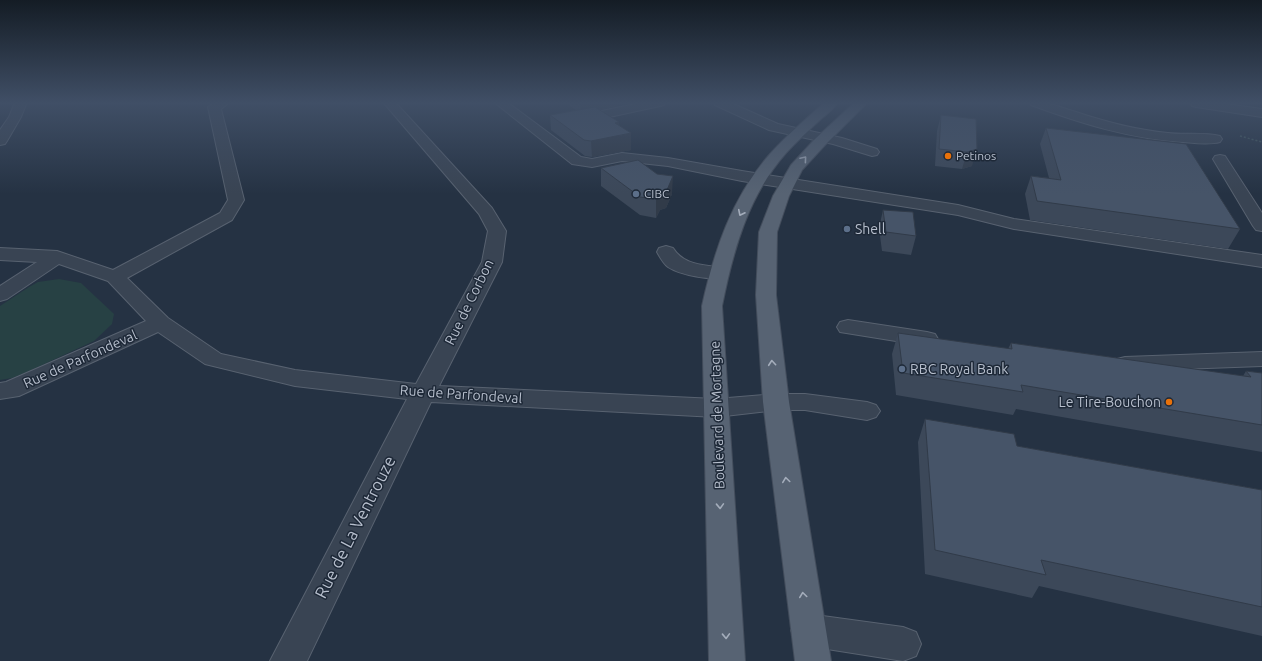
<svg xmlns="http://www.w3.org/2000/svg" width="1262" height="661" font-family="Ubuntu,sans-serif">
  <style>
    .green { fill: #274144 }
    .lines { fill: none; stroke-linecap: round; stroke-linejoin: round }
    .minor-casing { stroke: #586270; stroke-width: 2 }
    .major-casing { stroke: #434d5c; stroke-width: 2 }
    .path { stroke: #455d61; stroke-width: 1.5; stroke-dasharray: 2 2; stroke-linecap: butt }
    .minor { fill: #394453; fill-rule: evenodd }
    .major { fill: #576373; fill-rule: evenodd }
    .wall { fill: #3c4859 }
    .shaded-wall { fill: #313b49 }
    .building { fill: #465468; stroke: #313b49 }
    .oneway { stroke: #a4adbb }
    .food-dot { fill: #e8710a; stroke: #1e2938; stroke-width: 1.5 }
    .service-dot { fill: #5c6f8a; stroke: #1e2938; stroke-width: 1.5 }
    .labels { text-anchor: middle; stroke-width: 3; stroke-linejoin: round; paint-order: stroke }
    .far-poi-label { font-size: 12px; fill: #b7bfcd; stroke: #1e2938; text-anchor: start }
    .poi-label { font-size: 14px; fill: #b7bfcd; stroke: #1e2938; text-anchor: start }
    .street-label { font-size: 14px; fill: #b7bfcd; stroke: #1e2938 }
    .near-street-label { font-size: 17px; fill: #b7bfcd; stroke: #1e2938 }
  </style>
  <rect width="100%" height="100%" fill="#253243"/>
  <path class="green" d="M 59,279 L 81,283 L 114,314 L 112,324 L 94,341 L 27,372 L 12,378 L 0,380 L 0,306 L 29,287 L 38,282 Z"/>
  <g class="lines">
    <g class="minor-casing">
      <path id="minor" d="M 15,102 L 27,102 L 21,117 L 7,141 L 5,144 L 0,145 L 0,130 L 9,117 Z
        M 215,102 L 230,102 L 221,109 L 244,200 L 232,220 L 127,278 L 168,318 L 221,354 L 295,370 L 416,384 L 482,262 L 488,231 L 479,214 L 383,102 L 395,102 L 492,208 L 506,231 L 502,262 L 439,386 L 716,399 L 776,394 L 805,394 L 867,402 L 876,405 L 880,411 L 876,417 L 867,420 L 805,410 L 776,410 L 716,417 L 431,402 L 307,661 L 270,661 L 407,399 L 295,386 L 205,364 L 158,332 L 19,396 L 0,399 L 0,383 L 6,382 L 146,321 L 108,281 L 59,264 L 7,299 L 0,301 L 0,286 L 37,262 L 0,260 L 0,248 L 57,251 L 113,270 L 220,213 L 228,200 L 208,107 Z
        M 494,102 L 507,102 L 581,157 L 592,159 L 622,153 L 668,158 L 742,171 L 958,205 L 1014,219 L 1262,255 L 1262,267 L 1014,229 L 958,215 L 742,181 L 668,166 L 622,161 L 592,167 L 572,164 Z
        M 645,102 L 666,102 L 664,105 L 660,106 L 577,124 L 572,123 L 571,120 L 572,117 L 577,116 Z
        M 713,102 L 729,102 L 778,124 L 842,138 L 877,149 L 879,152 L 877,155 L 872,156 L 833,144 L 769,130 L 715,105 Z
        M 1029,102 C 1046,101 1060,107 1076,112 C 1106,122 1137,130 1168,133 C 1185,135 1204,132 1220,136 L 1222,139 L 1220,142 C 1208,145 1195,143 1183,142 C 1130,139 1080,123 1031,105 Z
        M 1191,102 L 1212,102 L 1262,109 L 1262,117 L 1196,107 L 1192,106 Z
        M 1220,155 L 1225,156 L 1262,213 L 1262,231 L 1256,230 L 1253,226 L 1213,159 L 1215,156 Z
        M 666,246 L 673,248 C 685,267 706,264 726,269 L 729,273 L 726,277 C 712,281 680,275 668,267 C 663,263 660,257 657,252 L 659,248 Z
        M 848,320 L 927,332 L 935,334 L 938,339 L 935,344 L 927,346 L 840,332 L 837,327 L 840,322 Z
        M 1262,352 L 1262,366 L 1125,371 L 1117,369 L 1113,364 L 1117,359 L 1125,357 Z
        M 808,614 L 903,627 L 916,632 L 921,644 L 916,656 L 903,661 L 808,646 L 796,642 L 791,630 L 796,618 Z"/>
    </g>
    <g class="major-casing">
      <path id="major" d="M 825,102 L 838,102 C 834,109 827,114 821,119 C 809,130 797,141 786,153 C 748,196 733,251 722,306 L 745,661 L 709,661 L 702,306 C 714,251 732,197 770,154 C 787,135 806,119 825,102 Z
        M 855,102 L 868,102 L 825,145 L 802,170 L 789,196 L 777,232 L 776,295 L 789,402 L 831,661 L 795,661 L 763,402 L 756,295 L 759,232 L 773,196 L 791,165 L 815,139 Z"/>
    </g>
    <path class="path" d="M 1240,136 L 1262,142"/>
    <use href="#minor" class="minor"/>
    <use href="#major" class="major"/>
  </g>
  <path class="wall" d="M 564,102 L 621,102 L 617,103 L 617,106 L 599,110 L 619,122 L 619,126 L 631,133 L 631,150 L 592,157 L 585,156 L 551,130 L 550,115 L 576,110 Z
    M 941,115 L 976,119 L 972,166 L 962,169 L 935,166 L 937,131 Z
    M 1046,128 L 1240,229 L 1228,249 L 1030,220 L 1025,194 L 1031,176 L 1049,178 L 1040,144 Z
    M 601,168 L 672,194 L 666,208 L 660,210 L 656,218 L 640,215 L 601,186 Z
    M 883,210 L 916,236 L 911,255 L 882,251 L 879,228 Z
    M 898,333 L 1008,349 L 1011,343 L 1243,376 L 1246,371 L 1262,373 L 1262,452 L 1016,409 L 1013,415 L 896,395 L 892,354 Z
    M 925,419 L 1017,446 L 1262,490 L 1262,636 L 1039,586 L 1032,598 L 925,574 L 918,442 Z"/>
  <path class="shaded-wall" d="M 580,102 L 621,102 L 617,103 L 617,106 L 581,113 Z
    M 619,122 L 619,136 L 631,133 L 631,150 L 592,157 L 591,141 L 615,123 Z
    M 977,149 L 972,166 L 962,169 L 967,152 Z
    M 673,176 L 672,194 L 666,208 L 660,210 L 656,218 L 656,199 L 660,192 Z"/>
  <path class="building" d="M 595,107 L 619,122 L 615,123 L 631,133 L 591,141 L 584,140 L 550,115 Z
    M 941,115 L 976,119 L 977,149 L 967,152 L 939,149 Z
    M 1046,128 L 1186,144 L 1240,229 L 1037,201 L 1031,176 L 1061,180 Z
    M 638,160 L 657,174 L 673,176 L 667,190 L 660,192 L 656,199 L 640,197 L 601,168 Z
    M 883,210 L 913,212 L 916,236 L 886,232 Z
    M 898,333 L 1012,349 L 1011,343 L 1251,377 L 1246,371 L 1262,373 L 1262,425 L 1021,385 L 1023,392 L 903,373 Z
    M 925,419 L 1014,434 L 1017,446 L 1262,490 L 1262,607 L 1041,560 L 1046,575 L 935,550 Z"/>
  <defs><path id="oneway-chevron" d="M-2-3.5L2.5 0L-2 3.5" fill="none" stroke-width="1.6" stroke-linecap="round" stroke-linejoin="round"/></defs>
  <g class="oneway">
    <use href="#oneway-chevron" transform="translate(804 159) rotate(-50)"/>
    <use href="#oneway-chevron" transform="translate(741 213) rotate(116)"/>
    <use href="#oneway-chevron" transform="translate(772 363) rotate(-95)"/>
    <use href="#oneway-chevron" transform="translate(786 480) rotate(-98)"/>
    <use href="#oneway-chevron" transform="translate(720 506) rotate(88)"/>
    <use href="#oneway-chevron" transform="translate(803 595) rotate(-98)"/>
    <use href="#oneway-chevron" transform="translate(726 636) rotate(88)"/>
  </g>
  <linearGradient id="sky" x2="0" y2="1"><stop stop-color="#141c25"/><stop offset="0.53" stop-color="#404f66"/><stop offset="1" stop-color="#404f66" stop-opacity="0"/></linearGradient>
  <rect width="1262" height="194" fill="url(#sky)"/>
  <g class="food-dot">
    <circle cx="948" cy="156" r="4"/>
    <circle cx="1169" cy="402" r="4"/>
  </g>
  <g class="service-dot">
    <circle cx="636" cy="194" r="4"/>
    <circle cx="847" cy="229" r="4"/>
    <circle cx="902" cy="369" r="4"/>
  </g>
  <g class="labels">
    <g class="far-poi-label">
      <text x="956" y="160">Petinos</text>
      <text x="644" y="198">CIBC</text>
    </g>
    <g class="poi-label">
      <text x="855" y="234">Shell</text>
      <text x="910" y="374">RBC Royal Bank</text>
      <text x="1161" y="407" text-anchor="end">Le Tire-Bouchon</text>
    </g>
    <g class="street-label">
      <text transform="translate(469 302) rotate(-64)" y="5">Rue de Corbon</text>
      <text transform="translate(80 359) rotate(-24)" y="5">Rue de Parfondeval</text>
      <text transform="translate(461 394) rotate(4)" y="5">Rue de Parfondeval</text>
      <text transform="translate(717 415) rotate(-92)" y="5">Boulevard de Mortagne</text>
    </g>
    <g class="near-street-label">
      <text transform="translate(355 527) rotate(-63)" y="6">Rue de La Ventrouze</text>
    </g>
  </g>
</svg>
